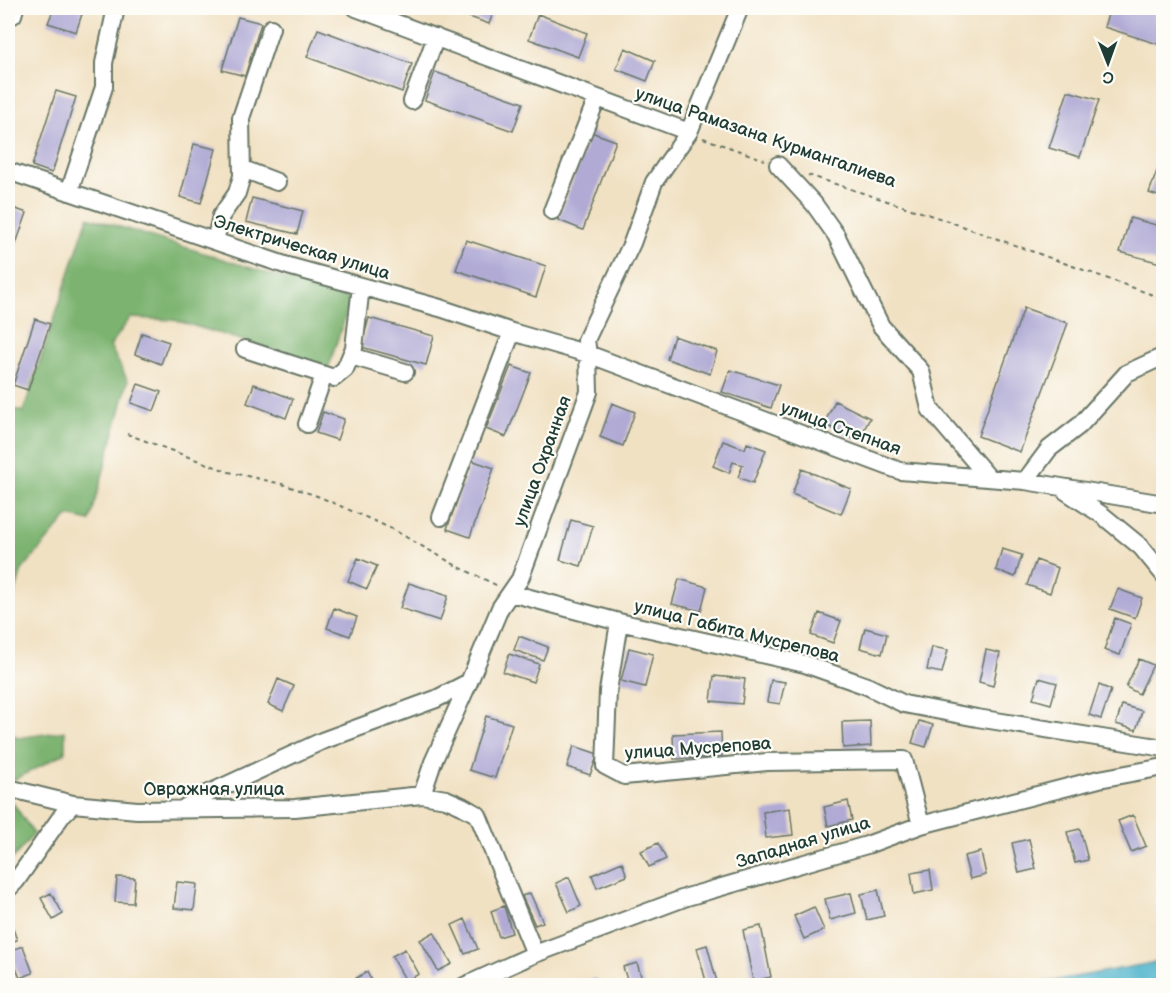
<svg xmlns="http://www.w3.org/2000/svg" width="1171" height="993" font-family="'Balsamiq Sans',sans-serif">
  <style>
    .forest { fill: #7cb370; stroke: #4e7852; stroke-width: 1.5 }
    .water { fill: #4cb2cb; stroke: #367880; stroke-width: 1.5 }
    .building { fill: #b0aad5 }
    .lines { fill: none; stroke-linecap: round; stroke-linejoin: round }
    .minor-casing { stroke: #687666; stroke-width: 20 }
    .path { stroke: #687666; stroke-width: 2; stroke-dasharray: 4.5 4.5; stroke-linecap: butt }
    .minor { stroke: #fff; stroke-width: 16 }
    .labels { text-anchor: middle; stroke-width: 4.5; stroke-linejoin: round; paint-order: stroke }
    .street-label { font-size: 18px; fill: #1f3d34; stroke: #fdfcf7 }
  </style>
  <rect width="100%" height="100%" fill="#fdfcf7"/>
  <filter id="ink" filterUnits="userSpaceOnUse"><feTurbulence type="fractalNoise" baseFrequency=".0167" numOctaves="2"/><feDisplacementMap in="SourceGraphic" scale="12" xChannelSelector="R" yChannelSelector="G"/><feConvolveMatrix kernelMatrix="1 2 1 2 8 2 1 2 1" color-interpolation-filters="sRGB"/></filter>
  <filter id="wash" filterUnits="userSpaceOnUse"><feTurbulence type="fractalNoise" baseFrequency=".008" numOctaves="4" result="noise"/><feDisplacementMap in="SourceGraphic" scale="24" xChannelSelector="R" yChannelSelector="G"/><feGaussianBlur stdDeviation="1.35" result="paint"/><feColorMatrix in="noise" values="0 0 0 0 0 0 0 0 0 0 0 0 0 0 0 0 0 1.4 0 .05"/><feComposite in="paint" operator="in"/></filter>
  <g filter="url(#wash)">
    <rect width="100%" height="100%" fill="#f1e1c3"/>
    <path class="forest" d="M 88,217 L 351,299 L 328,369 L 248,342 L 174,320 L 130,318 L 110,346 L 128,381 L 90,521 L 68,516 L 22,570 L 8,617 L 8,407 L 23,412 Z
      M 8,731 L 18,738 L 65,731 L 65,753 L 14,780 L 8,779 Z
      M 8,802 L 13,803 L 34,834 L 8,864 Z"/>
    <path class="water" d="M 1163,961 L 1163,985 L 1031,985 Z"/>
    <g id="blocks">
      <path class="building" d="M 54,8 L 84,8 L 76,32 L 48,23 Z
        M 466,8 L 495,8 L 489,24 L 464,15 Z
        M 1110,8 L 1146,8 L 1164,13 L 1164,46 L 1104,27 Z
        M 538,14 L 587,33 L 578,57 L 529,39 Z
        M 238,17 L 261,23 L 245,76 L 222,70 Z
        M 318,29 L 412,64 L 402,92 L 307,57 Z
        M 625,48 L 655,61 L 647,81 L 616,69 Z
        M 435,72 L 523,103 L 513,131 L 425,100 Z
        M 56,91 L 76,97 L 52,173 L 32,166 Z
        M 1068,91 L 1099,100 L 1080,157 L 1049,148 Z
        M 591,132 L 616,141 L 583,230 L 558,220 Z
        M 194,144 L 216,149 L 201,203 L 180,197 Z
        M 1161,160 L 1164,162 L 1164,198 L 1149,193 Z
        M 252,198 L 303,211 L 297,234 L 246,222 Z
        M 8,206 L 27,213 L 8,266 Z
        M 1130,218 L 1164,227 L 1164,264 L 1120,252 Z
        M 466,240 L 546,266 L 536,297 L 456,270 Z
        M 1024,308 L 1068,323 L 1020,452 L 978,436 Z
        M 369,318 L 434,336 L 426,365 L 361,347 Z
        M 35,319 L 50,324 L 28,390 L 13,385 Z
        M 142,333 L 169,342 L 161,364 L 135,354 Z
        M 674,336 L 717,351 L 710,374 L 667,359 Z
        M 511,366 L 531,373 L 506,437 L 486,429 Z
        M 730,370 L 779,385 L 771,408 L 722,392 Z
        M 138,384 L 161,392 L 154,411 L 131,403 Z
        M 254,384 L 293,399 L 286,418 L 247,403 Z
        M 835,401 L 870,418 L 858,441 L 824,424 Z
        M 612,403 L 635,412 L 623,446 L 600,437 Z
        M 323,412 L 344,419 L 337,440 L 316,433 Z
        M 723,441 L 745,449 L 747,443 L 766,450 L 753,483 L 738,477 L 743,465 L 733,462 L 729,473 L 713,466 Z
        M 471,460 L 494,468 L 470,537 L 447,529 Z
        M 802,469 L 851,489 L 841,514 L 792,494 Z
        M 571,520 L 593,526 L 581,566 L 560,560 Z
        M 1002,549 L 1022,555 L 1015,577 L 996,570 Z
        M 358,558 L 377,566 L 367,589 L 348,581 Z
        M 1036,560 L 1058,568 L 1050,593 L 1027,585 Z
        M 679,579 L 707,587 L 701,611 L 672,604 Z
        M 409,583 L 448,596 L 440,621 L 400,608 Z
        M 1118,589 L 1142,598 L 1135,618 L 1110,609 Z
        M 334,608 L 357,617 L 350,636 L 327,628 Z
        M 819,613 L 841,621 L 833,643 L 811,635 Z
        M 1115,618 L 1131,624 L 1120,655 L 1104,650 Z
        M 865,628 L 887,634 L 882,654 L 860,648 Z
        M 519,636 L 548,647 L 543,660 L 514,650 Z
        M 932,647 L 948,650 L 942,673 L 927,670 Z
        M 629,648 L 653,654 L 645,687 L 621,681 Z
        M 986,650 L 1000,653 L 993,686 L 979,682 Z
        M 509,654 L 539,664 L 533,682 L 503,672 Z
        M 1139,659 L 1153,665 L 1139,694 L 1126,687 Z
        M 714,676 L 745,679 L 742,704 L 711,701 Z
        M 1039,678 L 1057,683 L 1051,704 L 1033,699 Z
        M 278,679 L 294,686 L 283,711 L 268,704 Z
        M 771,680 L 785,682 L 780,704 L 767,702 Z
        M 1099,685 L 1111,690 L 1101,719 L 1089,715 Z
        M 1122,705 L 1142,711 L 1136,730 L 1116,724 Z
        M 486,716 L 512,724 L 495,778 L 469,770 Z
        M 870,721 L 871,746 L 843,748 L 842,722 Z
        M 919,721 L 933,725 L 926,747 L 912,743 Z
        M 721,732 L 722,757 L 674,759 L 673,734 Z
        M 574,746 L 598,754 L 590,775 L 567,767 Z
        M 848,801 L 852,820 L 828,826 L 824,807 Z
        M 790,808 L 793,835 L 766,838 L 763,812 Z
        M 1133,815 L 1146,846 L 1131,852 L 1118,821 Z
        M 1080,829 L 1088,860 L 1075,863 L 1067,832 Z
        M 1029,839 L 1036,869 L 1019,873 L 1012,843 Z
        M 658,843 L 666,859 L 649,867 L 641,851 Z
        M 981,852 L 986,875 L 970,879 L 964,856 Z
        M 622,862 L 627,876 L 597,888 L 592,875 Z
        M 930,870 L 933,890 L 914,894 L 911,873 Z
        M 117,877 L 135,878 L 133,903 L 115,902 Z
        M 569,877 L 581,906 L 569,912 L 556,883 Z
        M 177,882 L 197,884 L 194,910 L 174,908 Z
        M 878,890 L 884,916 L 867,920 L 861,894 Z
        M 51,893 L 63,914 L 53,920 L 41,898 Z
        M 530,893 L 543,922 L 535,925 L 522,896 Z
        M 851,893 L 856,913 L 830,920 L 825,899 Z
        M 504,906 L 512,933 L 499,937 L 491,911 Z
        M 814,907 L 824,930 L 804,939 L 794,916 Z
        M 8,915 L 17,940 L 8,943 Z
        M 465,919 L 478,949 L 465,954 L 452,925 Z
        M 761,926 L 771,977 L 753,981 L 743,930 Z
        M 434,932 L 452,964 L 438,971 L 420,940 Z
        M 707,945 L 717,982 L 707,985 L 697,948 Z
        M 23,946 L 33,973 L 20,978 L 9,951 Z
        M 405,949 L 419,974 L 406,981 L 392,956 Z
        M 637,963 L 644,986 L 629,986 L 623,967 Z
        M 367,972 L 374,986 L 360,986 L 356,978 Z
        M 595,978 L 597,986 L 582,986 L 581,983 Z"/>
    </g>
  </g>
  <g filter="url(#ink)">
    <use href="#blocks" fill-opacity="0" stroke="#687666" stroke-width="1.5"/>
    <g class="lines">
      <g class="minor-casing">
        <path id="minor" d="M 356,8 L 689,132
          M 8,14 L 13,15 L 15,8
          M 412,101 L 436,37
          M 778,165 L 814,204 L 836,235 L 881,326 L 921,371 L 930,409 L 988,477
          M 243,169 L 277,182
          M 8,171 L 288,266 L 440,308 L 512,332 L 588,354 L 900,471 L 1025,481 L 1164,504
          M 69,192 L 104,87 L 104,63 L 116,8
          M 552,211 L 597,98
          M 215,241 L 221,216 L 237,193 L 242,176 L 241,118 L 271,28
          M 245,349 L 334,378 L 345,369 L 354,348 L 361,286
          M 351,356 L 405,372
          M 307,424 L 324,375
          M 1025,481 L 1049,449 L 1080,425 L 1127,373 L 1164,356
          M 1064,490 L 1102,515 L 1141,547 L 1164,575
          M 441,517 L 512,332
          M 511,593 L 619,622 L 805,664 L 867,686 L 904,704 L 977,718 L 1164,748
          M 619,622 L 608,691 L 605,766 L 624,776 L 767,762 L 904,760 L 921,825
          M 8,788 L 73,804 L 137,810 L 295,808 L 422,795 L 446,799 L 462,806 L 478,815 L 535,954
          M 422,795 L 433,762 L 469,682 L 500,608 L 520,579 L 589,392 L 588,354 L 586,340 L 632,243 L 654,182 L 689,132 L 740,8
          M 184,808 L 205,795 L 322,741 L 436,699 L 469,682
          M 8,889 L 16,881 L 63,814 L 73,804
          M 464,986 L 535,954 L 687,897 L 867,845 L 921,825 L 1099,779 L 1164,767"/>
      </g>
      <path class="path" d="M 703,138 L 765,160
        M 808,175 L 945,220 L 1164,299
        M 127,434 L 229,472 L 282,484 L 320,497 L 390,528 L 457,566 L 498,586"/>
      <use href="#minor" class="minor"/>
    </g>
  </g>
  <g class="labels">
    <g class="street-label">
      <text transform="translate(766 137) rotate(19)" y="6">улица Рамазана Курмангалиева</text>
      <text transform="translate(302 247) rotate(17)" y="6">Электрическая улица</text>
      <text transform="translate(841 428) rotate(20)" y="6">улица Степная</text>
      <text transform="translate(542 461) rotate(-70)" y="6">улица Охранная</text>
      <text transform="translate(737 631) rotate(14)" y="6">улица Габита Мусрепова</text>
      <text transform="translate(698 748) rotate(-4)" y="6">улица Мусрепова</text>
      <text x="214" y="795">Овражная улица</text>
      <text transform="translate(803 842) rotate(-17)" y="6">Западная улица</text>
    </g>
  </g>
  <rect width="1171" height="993" fill="none" stroke="#fdfcf7" stroke-width="30"/>
  <g transform="translate(1108 63) rotate(179)" stroke="#fdfcf7" stroke-width="4.5" paint-order="stroke">
  <path d="M0-4.5L10 22L0 15L-10 22Z" fill="#1f3d34"/>
  <text y="-9" font-size="16" font-weight="bold" text-anchor="middle" fill="#1f3d34">С</text>
  </g>
</svg>
